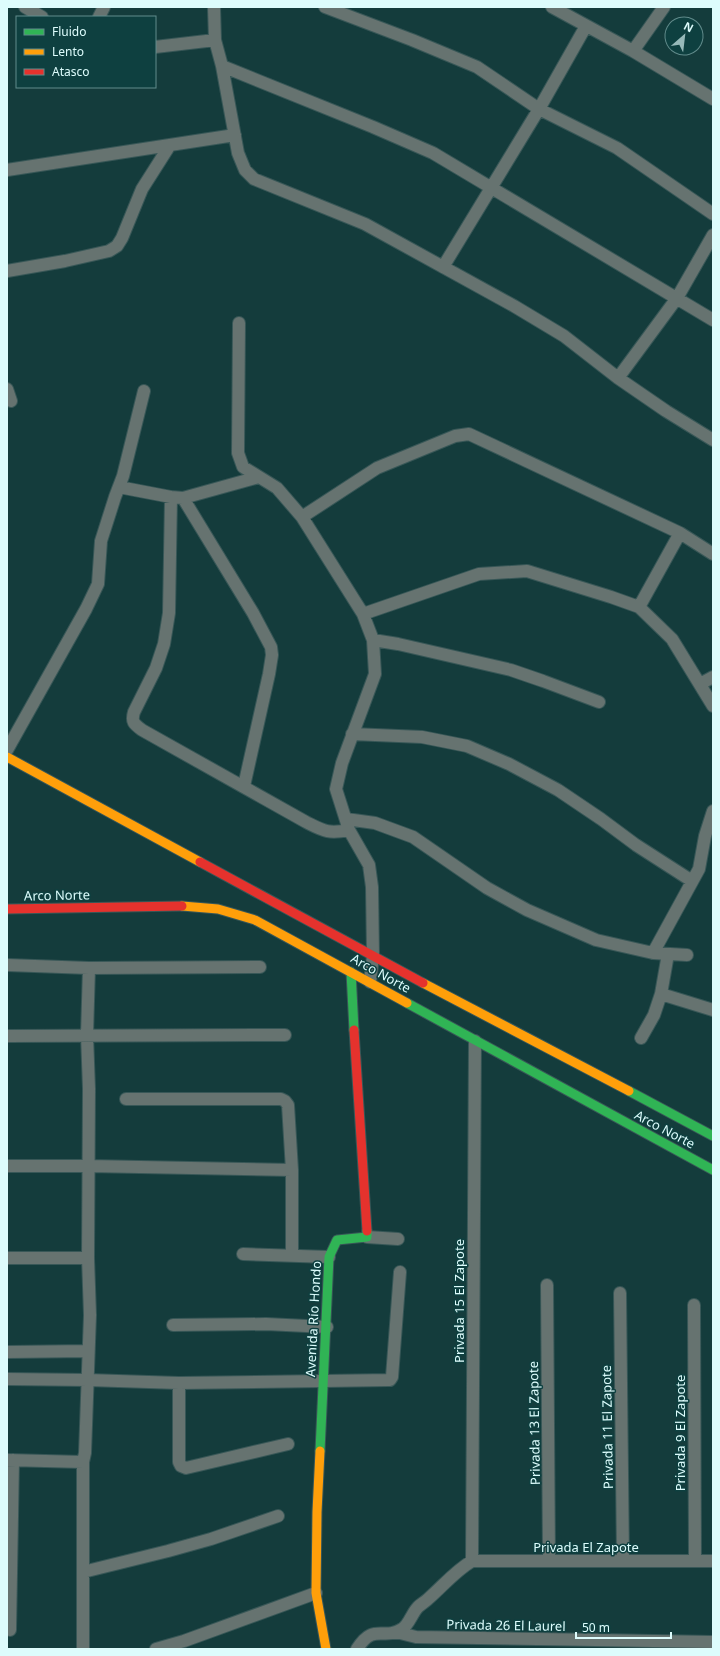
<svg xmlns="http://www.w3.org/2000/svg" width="720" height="1656" font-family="'Noto Sans',sans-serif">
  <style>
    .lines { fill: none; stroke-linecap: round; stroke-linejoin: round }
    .street-casing { stroke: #385757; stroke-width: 14 }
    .fast-casing { stroke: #385757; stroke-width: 11 }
    .slow-casing { stroke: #385757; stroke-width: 11 }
    .jam-casing { stroke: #385757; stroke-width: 11 }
    .street { stroke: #667370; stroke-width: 12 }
    .fast { stroke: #30b455; stroke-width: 9 }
    .slow { stroke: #ff9f0a; stroke-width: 9 }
    .jam { stroke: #e5322d; stroke-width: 9 }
    .labels { text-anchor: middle; stroke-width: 3; stroke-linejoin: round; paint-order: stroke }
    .street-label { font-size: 13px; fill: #ddfcfc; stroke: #0e4040 }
  </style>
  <rect width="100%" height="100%" fill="#143c3c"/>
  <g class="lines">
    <g class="street-casing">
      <path id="street" d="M 25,7 L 42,17
        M 214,7 L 215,40 L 222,66 L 238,153 L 245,170 L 254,179 L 365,224 L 514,306 L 564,336 L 618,378 L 666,411 L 713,440
        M 325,7 L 412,40 L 477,67 L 539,109 L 617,148 L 713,214
        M 552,7 L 633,51 L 713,99
        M 99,17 L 104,7
        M 155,47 L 215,40
        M 633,51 L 664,7
        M 222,66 L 373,127 L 433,153 L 713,320
        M 7,170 L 235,135
        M 443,267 L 539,109 L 586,26
        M 7,271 L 65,261 L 109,251 L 117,246 L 122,238 L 142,189 L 170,145
        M 239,323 L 238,453 L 243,467 L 277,488 L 302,517 L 363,614 L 373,640 L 375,674 L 342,763 L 336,789 L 349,830 L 369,865 L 372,887 L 373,956 L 370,982
        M 618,378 L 677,298 L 713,235
        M 7,389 L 11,401
        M 119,487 L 171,497 L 183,498 L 259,477
        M 171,497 L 169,613 L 164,644 L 156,668 L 134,712 C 131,722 134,724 142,730 L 306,822 C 324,831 328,834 349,830
        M 183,498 L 253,613 L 271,647 L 272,655 L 269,674 L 244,786
        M 302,517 L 377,468 L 455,436 L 469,434 L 680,533 L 713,554
        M 639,607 L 680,533
        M 363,614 L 479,574 L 527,571 L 611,597 L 639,607 L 672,639 L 713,706
        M 373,640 L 398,644 L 511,670 L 543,681 L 599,702
        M 700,684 L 713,677
        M 352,734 L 422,737 L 467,746 L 509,764 L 558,790 L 601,819 L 636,845 L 692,881
        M 7,750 L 86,609 L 98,584 L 101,541 L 115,497 L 123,476 L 144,391
        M 346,819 L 375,823 L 413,837 L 487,888 L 527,910 L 596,940 L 653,953 L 687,955
        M 653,953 L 699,869 L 705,836 L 713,811
        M 7,965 L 89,968 L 260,967
        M 661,994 L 713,1010
        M 7,1036 L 285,1035
        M 641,1038 L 654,1015 L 661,994 L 668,954
        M 126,1099 L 281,1099 L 285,1101 L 288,1105 L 292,1170 L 292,1255
        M 7,1166 L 88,1166 L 292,1170
        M 367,1237 L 398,1239
        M 243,1254 L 329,1257
        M 7,1258 L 88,1258
        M 547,1285 L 549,1561
        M 620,1293 L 623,1561
        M 694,1305 L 695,1561
        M 173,1325 L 266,1324 L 327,1327
        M 7,1352 L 88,1351
        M 7,1379 L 88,1380 L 179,1383 L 390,1380 L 392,1377 L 400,1272
        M 179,1383 L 179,1462 L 181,1466 L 186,1468 L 288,1444
        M 7,1460 L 83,1462
        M 472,1561 L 475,1041
        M 83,1572 L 168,1551 L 211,1539 L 278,1516
        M 10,1630 L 13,1460
        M 396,1632 L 416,1637 L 713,1642
        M 83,1649 L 83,1462 L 85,1453 L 90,1315 L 88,1258 L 89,1089 L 87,1035 L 89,968
        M 156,1649 L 184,1641 L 316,1593
        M 357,1649 C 374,1622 383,1641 402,1629 C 409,1625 412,1613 418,1607 C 421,1604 425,1602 428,1599 C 443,1586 455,1571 472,1561 L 713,1561"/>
    </g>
    <g class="fast-casing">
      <path id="fast" d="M 351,972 L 354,1030
        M 407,1003 L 713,1170
        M 629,1091 L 713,1136
        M 320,1451 L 329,1257 L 337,1240 L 367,1237 L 367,1231"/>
    </g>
    <g class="slow-casing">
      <path id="slow" d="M 7,757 L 200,862
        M 182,906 L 218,909 L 255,920 L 407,1003
        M 423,983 L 629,1091
        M 320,1451 L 317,1512 L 316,1593 L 326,1649"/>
    </g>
    <g class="jam-casing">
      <path id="jam" d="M 200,862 L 423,983
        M 7,909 L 182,906
        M 354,1030 L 367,1231"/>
    </g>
    <use href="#street" class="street"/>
    <use href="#fast" class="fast"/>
    <use href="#slow" class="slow"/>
    <use href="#jam" class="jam"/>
  </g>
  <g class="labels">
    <g class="street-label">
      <text transform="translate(57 895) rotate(-1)" y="5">Arco Norte</text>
      <text transform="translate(381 973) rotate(29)" y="5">Arco Norte</text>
      <text transform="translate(665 1129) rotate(28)" y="5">Arco Norte</text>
      <text transform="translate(459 1301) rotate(-90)" y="5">Privada 15 El Zapote</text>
      <text transform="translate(313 1319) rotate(-87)" y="5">Avenida Río Hondo</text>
      <text transform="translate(534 1423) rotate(-91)" y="5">Privada 13 El Zapote</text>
      <text transform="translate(607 1427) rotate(-91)" y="5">Privada 11 El Zapote</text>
      <text transform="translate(680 1433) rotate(-90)" y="5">Privada 9 El Zapote</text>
      <text x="586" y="1552">Privada El Zapote</text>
      <text transform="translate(506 1625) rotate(1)" y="5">Privada 26 El Laurel</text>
    </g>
  </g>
  <rect width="720" height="1656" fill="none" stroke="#ddfcfc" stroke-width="16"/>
  <rect x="16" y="16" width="140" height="72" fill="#0e4040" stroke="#618b8b"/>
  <rect x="24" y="29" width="20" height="6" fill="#30b455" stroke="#618b8b"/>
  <text x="52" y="36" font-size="12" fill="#ddfcfc">Fluido</text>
  <rect x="24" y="49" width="20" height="6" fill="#ff9f0a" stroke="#618b8b"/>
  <text x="52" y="56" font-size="12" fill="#ddfcfc">Lento</text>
  <rect x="24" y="69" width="20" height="6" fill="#e5322d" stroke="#618b8b"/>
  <text x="52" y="76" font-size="12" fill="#ddfcfc">Atasco</text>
  <g transform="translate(684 36) rotate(28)"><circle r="19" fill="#0e4040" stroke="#618b8b"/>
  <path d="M0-3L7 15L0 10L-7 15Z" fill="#97b9b9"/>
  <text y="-6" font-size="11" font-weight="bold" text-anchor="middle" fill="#ddfcfc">N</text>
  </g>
  <path d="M576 1632v6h95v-6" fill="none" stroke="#ddfcfc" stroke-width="2"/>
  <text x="582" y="1632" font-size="12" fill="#ddfcfc" stroke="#0e4040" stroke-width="3" paint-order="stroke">50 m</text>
</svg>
